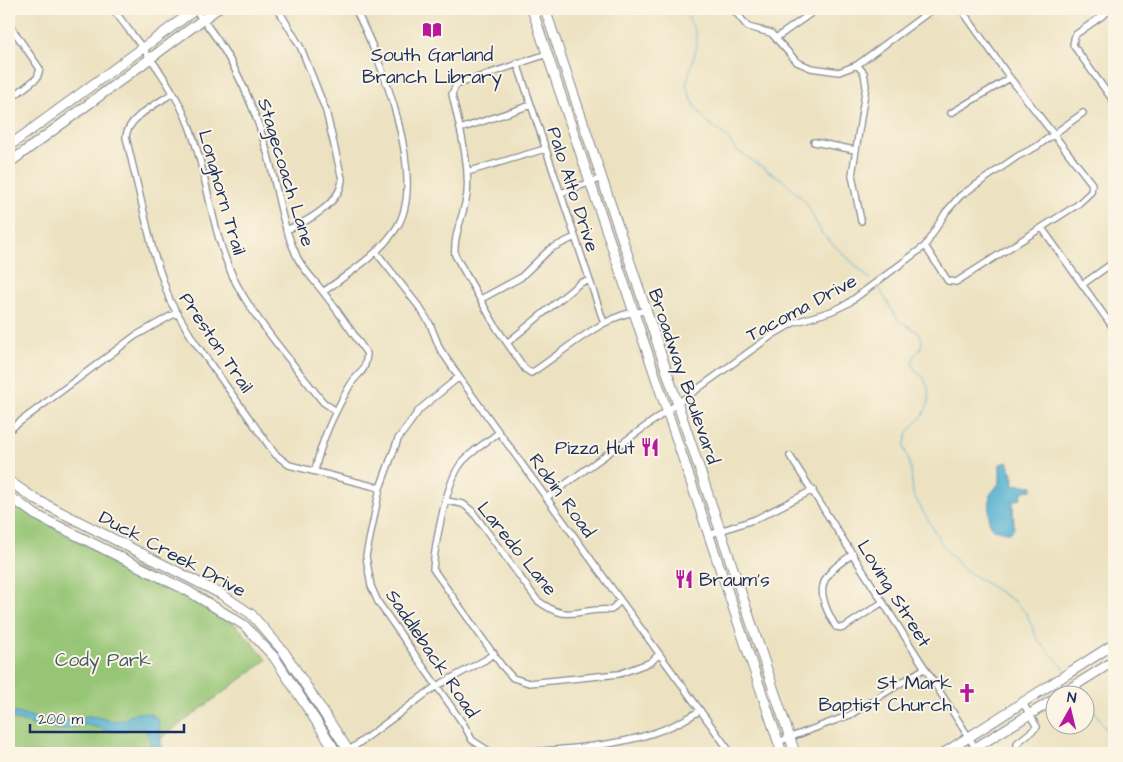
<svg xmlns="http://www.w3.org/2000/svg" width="1123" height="762" font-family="'Architects Daughter',sans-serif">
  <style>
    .green { fill: #95c574; stroke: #587a69 }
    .water { fill: #53b0d1; stroke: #377098 }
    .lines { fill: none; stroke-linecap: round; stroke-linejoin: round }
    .stream { stroke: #53b0d1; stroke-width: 1 }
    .minor-casing { stroke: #848890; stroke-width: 8 }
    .secondary-casing { stroke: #848890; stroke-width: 11 }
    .primary-casing { stroke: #848890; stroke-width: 11 }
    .minor { stroke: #fff; stroke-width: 5.5 }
    .secondary { stroke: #fff; stroke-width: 9 }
    .primary { stroke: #fff; stroke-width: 9 }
    .labels { text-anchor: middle; stroke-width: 4; stroke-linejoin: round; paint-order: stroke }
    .poi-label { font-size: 19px; fill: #1b2f5e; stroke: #fcf5e5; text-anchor: end }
    .street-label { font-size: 19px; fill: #1b2f5e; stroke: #fcf5e5 }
    .park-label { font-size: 19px; fill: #405c65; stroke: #fcf5e5 }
  </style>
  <rect width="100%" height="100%" fill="#fcf5e5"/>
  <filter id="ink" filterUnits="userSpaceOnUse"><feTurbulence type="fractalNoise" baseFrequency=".02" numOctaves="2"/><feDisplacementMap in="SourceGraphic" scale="10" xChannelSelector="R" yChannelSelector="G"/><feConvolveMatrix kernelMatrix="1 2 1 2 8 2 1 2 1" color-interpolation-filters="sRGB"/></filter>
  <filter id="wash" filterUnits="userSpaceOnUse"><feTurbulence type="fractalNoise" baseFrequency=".0096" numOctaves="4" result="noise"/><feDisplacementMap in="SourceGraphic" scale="20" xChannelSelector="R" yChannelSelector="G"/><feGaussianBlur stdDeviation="1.12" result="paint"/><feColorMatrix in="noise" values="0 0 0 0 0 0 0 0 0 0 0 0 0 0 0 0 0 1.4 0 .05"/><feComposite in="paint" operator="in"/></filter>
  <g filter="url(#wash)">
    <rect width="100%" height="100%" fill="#ece2c1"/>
    <path class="green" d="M 9,501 L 75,540 L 187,595 L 223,616 L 238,627 L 267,660 L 141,753 L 9,753 Z"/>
    <path class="water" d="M 1008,462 L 1014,479 L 1013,484 L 1033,486 L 1032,490 L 1023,491 L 1020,499 L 1013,501 L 1014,528 L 1010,533 L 993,529 L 989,521 L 990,495 L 1000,482 L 1000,464 Z
      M 9,712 C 27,714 44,722 62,721 C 71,721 80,716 89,716 C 98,716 107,721 115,721 C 131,721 136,703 158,719 L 163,753 L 153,753 L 147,732 C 132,722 132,732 119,732 C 108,732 98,727 88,725 C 79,724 71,730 62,730 C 44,730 25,722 9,718 Z"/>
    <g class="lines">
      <path class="stream" d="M 684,9 L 696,33 L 697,46 L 686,84 L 693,103 L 706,121 L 726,136 L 736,150 L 784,181 L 806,202 L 822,234 L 870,279
        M 879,288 L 898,320 L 919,333 L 922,340 L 921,348 L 914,356 L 912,363 L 915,370 L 924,378 L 928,388 L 929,401 L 924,414 L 908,432 L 904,446 L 911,470 L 913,494 L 943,546 L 962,568 L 1014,601 L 1026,613 L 1038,640 L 1065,669
        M 1081,689 L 1084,694
        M 1086,697 L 1108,733 L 1114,738"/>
    </g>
  </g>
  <g filter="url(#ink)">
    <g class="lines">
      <g class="minor-casing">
        <path id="minor" d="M 113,9 C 138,43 168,77 185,116 C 208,168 209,227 234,279 C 253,318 295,366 323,402 L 336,411
          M 194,9 C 235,56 259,115 273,175 C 280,205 284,230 298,259 C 304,270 315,281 323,292 C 339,312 353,333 367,354 C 364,378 358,370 349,387 C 334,414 321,440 315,471
          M 278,9 L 301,48 L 326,111 L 342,179 C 341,203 307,222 286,230
          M 733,9 L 748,27 L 771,33 L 797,62 L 811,68 L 839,72 L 857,65 L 933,9
          M 1112,9 L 1075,35 L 1073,45 L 1114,102
          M 9,24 L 40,69 L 37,78 L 9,100
          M 776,38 L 817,9
          M 547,54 L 456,85 L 452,94 C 459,126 470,161 467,194 C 464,215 453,235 455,255 L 496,327 L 525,369 L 531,373 C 562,354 612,306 648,312
          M 517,63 L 604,323
          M 857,65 L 864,73 L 866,86 L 852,175 L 861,221
          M 173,93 C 158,103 127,118 126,137 L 153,251 L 170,301 L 194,341 L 275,454 L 289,465 L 380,488
          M 951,113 L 1010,78
          M 460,129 L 531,105
          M 814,142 L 855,150
          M 467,172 L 545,149
          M 561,193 L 602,178
          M 1042,228 L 1114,329
          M 925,246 L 948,281 L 956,282 L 1077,205 L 1091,192 L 1092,184 L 1010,78 L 961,9
          M 376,252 L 420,308 L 430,324 L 440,349 L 459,377 L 731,753
          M 1083,284 L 1114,262
          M 323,292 C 349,273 377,256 395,230 C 430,182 380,56 355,9
          M 481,299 L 520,278 L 550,249 L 575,237
          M 507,343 L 580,283 L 589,280
          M 459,377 L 420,409 L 398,439 L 380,488 L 366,556 L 371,586 L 378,602 L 464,725 L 472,740 L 492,753
          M 9,430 L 135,336 L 176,313
          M 498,433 C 486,443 469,452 460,465 C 446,484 435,545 433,569 L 502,666 L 513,678 L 529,683 L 619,674 L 651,662 L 659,654
          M 790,456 L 975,747
          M 546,498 L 774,334 L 793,323 L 832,311 L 847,304 L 925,246 L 946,212 L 960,196 L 1018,156 L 1036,147 L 1083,113
          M 447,501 L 463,504 L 472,511 L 537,600 C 569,625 578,607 611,610 L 620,601
          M 708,535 L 756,519 L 813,490
          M 853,554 C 818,577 814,590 836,627 L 843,628 L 883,602
          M 778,742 L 850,715 L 925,668
          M 347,752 L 435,687 L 485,660 L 494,653
          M 514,753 C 576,748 646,747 699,711
          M 1018,753 L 1017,743 L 1037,727 L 1023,703"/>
      </g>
      <g class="secondary-casing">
        <path id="secondary" d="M 9,146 L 196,9
          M 9,163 L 217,9
          M 9,481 L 35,499 L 221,594 L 251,614 L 284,652 L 350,753
          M 9,496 L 36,515 L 188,591 L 244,625 L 274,657 L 337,753
          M 1061,694 L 1114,661
          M 944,753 L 1114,644
          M 967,753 L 1056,698"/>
      </g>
      <g class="primary-casing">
        <path id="primary" d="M 532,9 L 782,753
          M 545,9 L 795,753"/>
      </g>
      <use href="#minor" class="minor"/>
      <use href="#secondary" class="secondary"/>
      <use href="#primary" class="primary"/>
    </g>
  </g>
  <defs>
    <g id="library-bare" transform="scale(1.5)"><path d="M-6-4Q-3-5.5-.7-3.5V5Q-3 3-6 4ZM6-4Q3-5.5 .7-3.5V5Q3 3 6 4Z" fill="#b5179e" stroke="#fcf5e5" stroke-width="2.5" paint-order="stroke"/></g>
    <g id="restaurant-bare" transform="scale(1.5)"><path d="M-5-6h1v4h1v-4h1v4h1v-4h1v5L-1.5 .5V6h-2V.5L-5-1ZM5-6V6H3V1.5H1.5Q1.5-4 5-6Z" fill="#b5179e" stroke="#fcf5e5" stroke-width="2.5" paint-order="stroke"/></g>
    <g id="church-bare" transform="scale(1.5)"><path d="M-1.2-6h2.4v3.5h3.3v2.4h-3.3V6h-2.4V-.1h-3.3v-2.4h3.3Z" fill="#b5179e" stroke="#fcf5e5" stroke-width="2.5" paint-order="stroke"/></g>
  </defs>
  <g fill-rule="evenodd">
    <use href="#library-bare" x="432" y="30"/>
    <use href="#restaurant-bare" x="650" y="447"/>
    <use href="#restaurant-bare" x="684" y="579"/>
    <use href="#church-bare" x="967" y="693"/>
  </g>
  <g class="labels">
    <g class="poi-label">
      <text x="432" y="61" text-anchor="middle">South Garland<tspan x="432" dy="22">Branch Library</tspan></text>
      <text x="635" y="454">Pizza Hut</text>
      <text x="699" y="586" text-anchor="start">Braum's</text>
      <text x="952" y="689">St Mark<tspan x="952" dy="22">Baptist Church</tspan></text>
    </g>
    <g class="street-label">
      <text transform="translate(287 172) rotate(73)" y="7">Stagecoach Lane</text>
      <text transform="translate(574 189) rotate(72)" y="7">Palo Alto Drive</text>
      <text transform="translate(223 192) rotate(74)" y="7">Longhorn Trail</text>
      <text transform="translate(801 307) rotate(-28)" y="7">Tacoma Drive</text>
      <text transform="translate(217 342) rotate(56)" y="7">Preston Trail</text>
      <text transform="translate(685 376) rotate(71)" y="7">Broadway Boulevard</text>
      <text transform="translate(563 495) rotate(54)" y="7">Robin Road</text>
      <text transform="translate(518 548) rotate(51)" y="7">Laredo Lane</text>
      <text transform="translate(173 553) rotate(28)" y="7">Duck Creek Drive</text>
      <text transform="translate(895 593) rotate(58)" y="7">Loving Street</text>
      <text transform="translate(433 653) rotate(56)" y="7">Saddleback Road</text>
    </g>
    <g class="park-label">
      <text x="103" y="666">Cody Park</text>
    </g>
  </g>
  <rect width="1123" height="762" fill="none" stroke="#fcf5e5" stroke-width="30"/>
  <g transform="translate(1070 710) rotate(8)"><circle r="24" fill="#fcf5e5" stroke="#a2a6af"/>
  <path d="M0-4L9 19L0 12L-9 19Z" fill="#b5179e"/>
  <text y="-8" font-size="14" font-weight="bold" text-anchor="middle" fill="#1b2f5e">N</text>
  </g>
  <path d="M30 724v8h154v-8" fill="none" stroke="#1b2f5e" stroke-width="2.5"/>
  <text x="38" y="724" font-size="15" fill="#1b2f5e" stroke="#fcf5e5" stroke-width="4" paint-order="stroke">200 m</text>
</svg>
